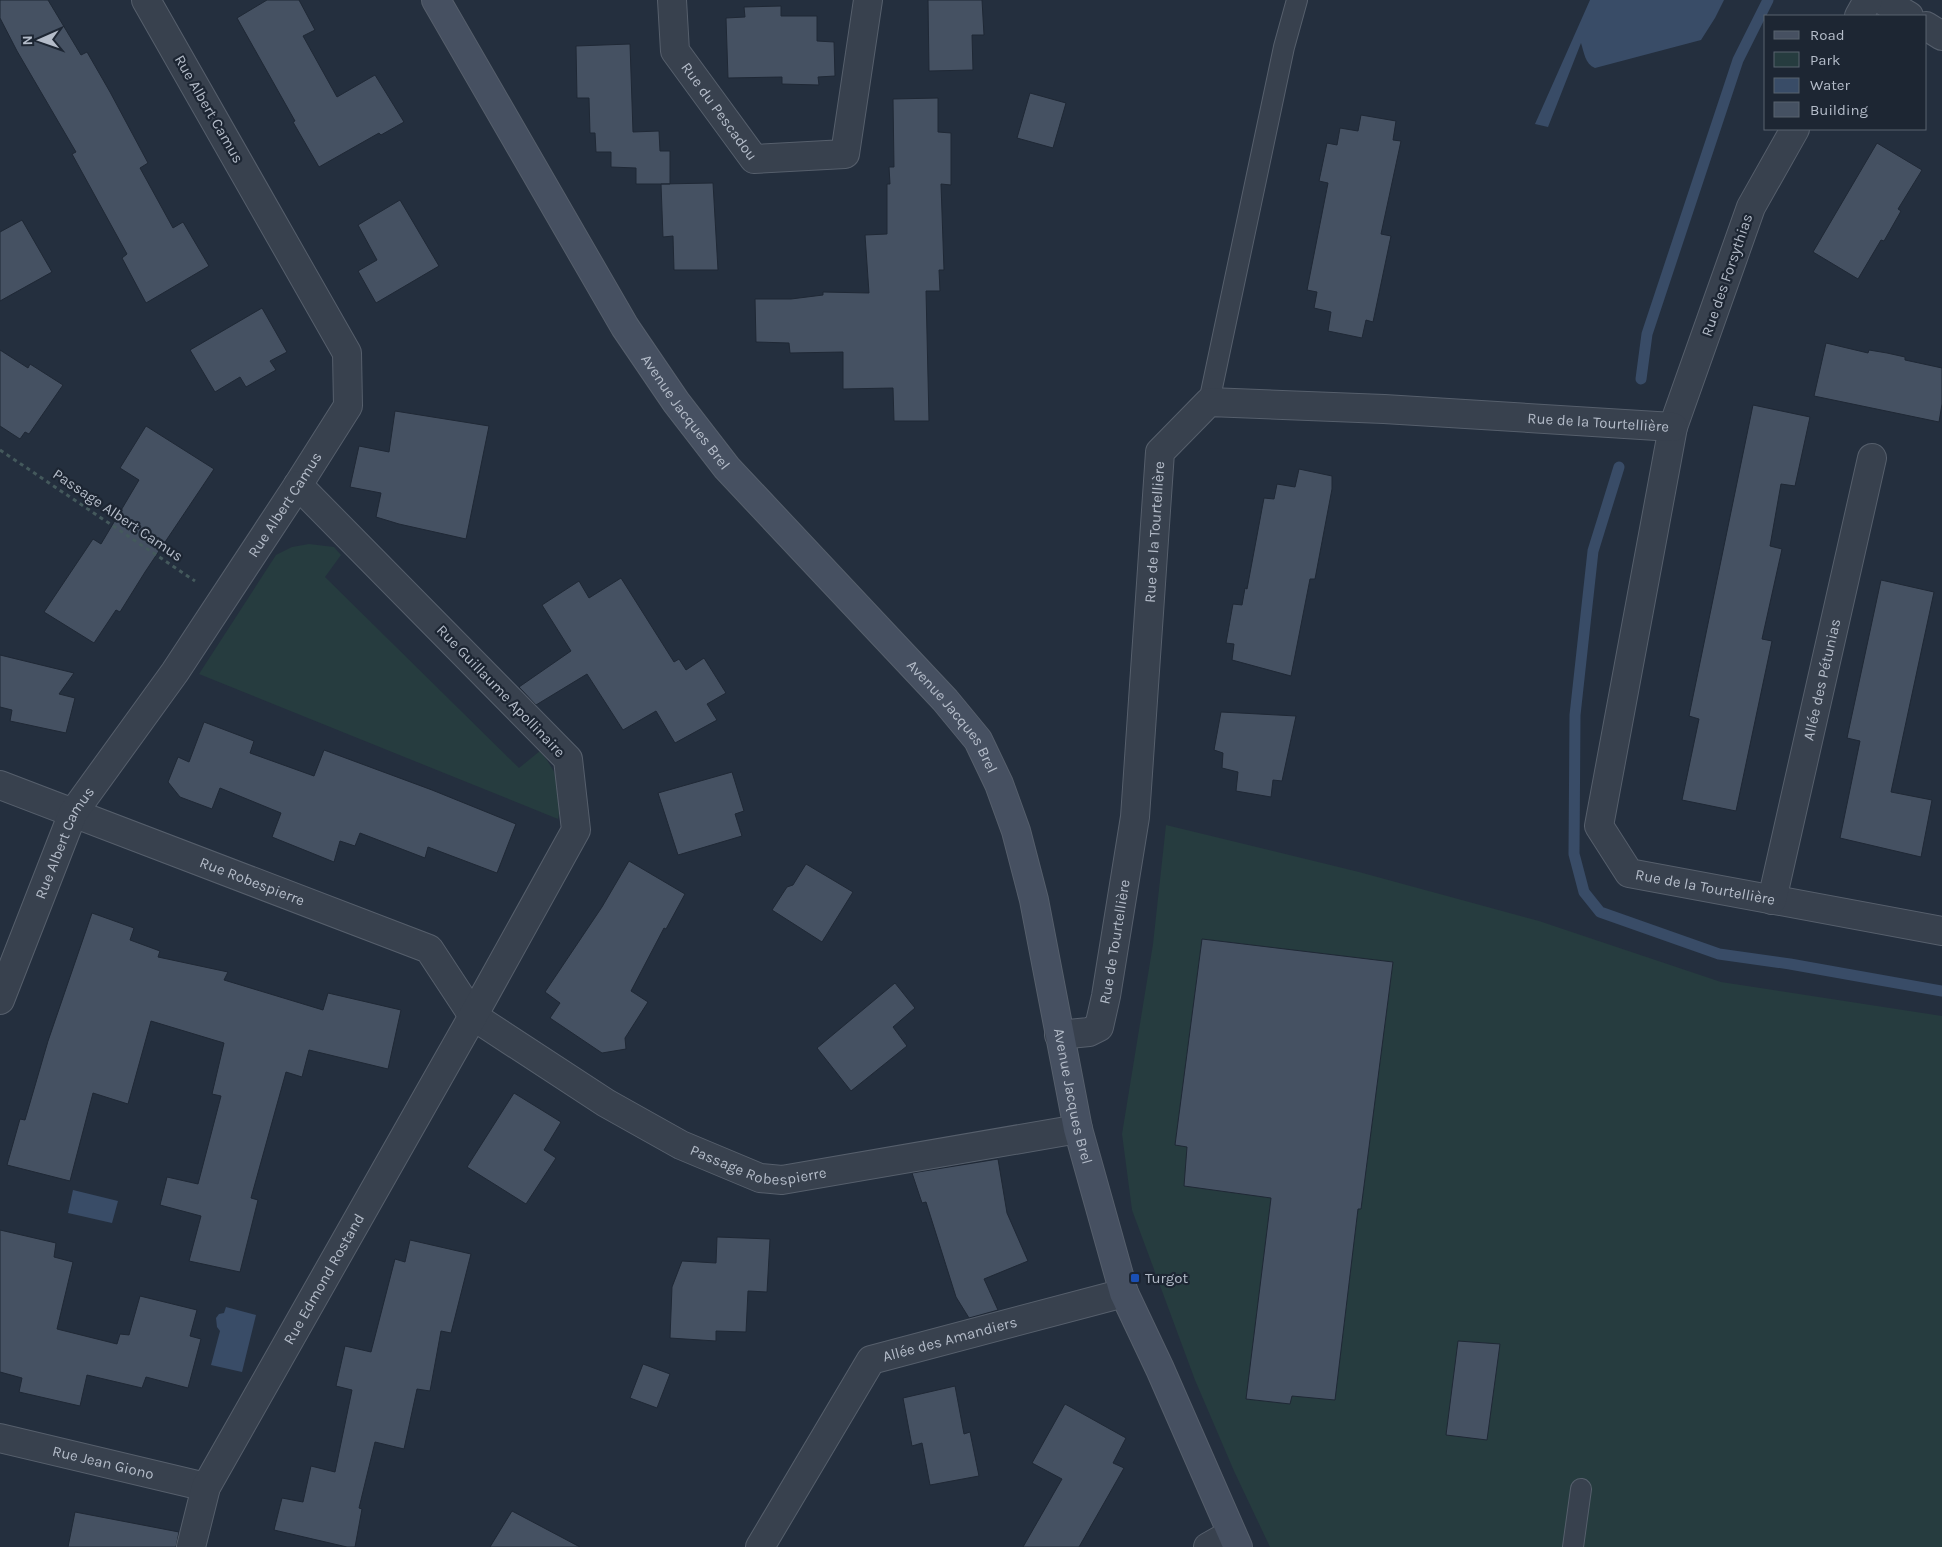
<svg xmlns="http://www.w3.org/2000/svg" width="1942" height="1547" font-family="Karla,sans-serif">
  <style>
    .green { fill: #263c3f }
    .water { fill: #394c67 }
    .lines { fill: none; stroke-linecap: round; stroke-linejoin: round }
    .stream { stroke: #394c67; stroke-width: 11 }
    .building { fill: #455162; stroke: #1f2835 }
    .lane-casing { stroke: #565f6c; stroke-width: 22 }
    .street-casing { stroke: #565f6c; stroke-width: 30 }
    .secondary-casing { stroke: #565f6c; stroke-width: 30 }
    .path { stroke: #44595c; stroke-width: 3; stroke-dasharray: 4 4; stroke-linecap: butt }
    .lane { stroke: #38414e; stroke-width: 20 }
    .street { stroke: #38414e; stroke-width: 28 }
    .secondary { stroke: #465061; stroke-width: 28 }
    .transit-dot { fill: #1a4fb4; stroke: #1d2633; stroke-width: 2 }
    .labels { text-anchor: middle; stroke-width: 4.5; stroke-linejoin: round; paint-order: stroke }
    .street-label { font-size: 15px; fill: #b4bcc9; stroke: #1d2633 }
    .poi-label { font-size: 15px; fill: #b4bcc9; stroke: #1d2633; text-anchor: start }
  </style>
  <rect width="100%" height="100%" fill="#242f3e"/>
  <path class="green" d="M 309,544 L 334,547 L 341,555 L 325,577 L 519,768 L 540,751 C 558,774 565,789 558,819 L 199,674 L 276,555 L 292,547 Z
    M 1166,825 L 1359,872 L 1539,921 L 1721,982 L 1942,1016 L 1942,1547 L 1270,1547 L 1234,1471 L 1195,1380 L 1132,1210 L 1122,1134 L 1153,944 Z"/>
  <path class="water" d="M 1590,0 L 1724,0 L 1715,18 L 1701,40 L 1595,68 C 1585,64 1584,52 1581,43 L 1548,127 L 1535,124 Z
    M 73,1190 L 118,1201 L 112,1223 L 68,1213 Z
    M 226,1307 L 256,1315 L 242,1372 L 211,1365 L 220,1331 L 217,1327 L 216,1318 L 219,1314 L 224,1313 Z"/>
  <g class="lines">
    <path class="stream" d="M 1641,379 L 1647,334 L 1738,60 L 1768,0
      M 1619,467 L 1593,551 L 1575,715 L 1574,854 L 1584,892 L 1600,912 L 1719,954 L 1790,964 L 1942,991"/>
  </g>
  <path class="building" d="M 0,0 L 48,0 L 81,55 L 87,52 L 110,92 L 148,163 L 140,168 L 173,228 L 183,222 L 209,266 L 146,303 L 122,258 L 127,254 L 72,154 L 76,152 L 17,51 L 0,18 Z
    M 267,0 L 299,0 L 315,30 L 303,36 L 337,97 L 375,75 L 404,122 L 381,135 L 379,133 L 319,167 L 293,122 L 295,121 L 237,18 Z
    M 928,0 L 982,0 L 984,35 L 972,35 L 973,70 L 929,71 Z
    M 781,6 L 781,16 L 817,16 L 817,41 L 834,42 L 835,76 L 818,77 L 819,85 L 782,84 L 782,77 L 728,78 L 726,18 L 745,17 L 744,7 Z
    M 630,44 L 633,132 L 659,131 L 660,151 L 670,151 L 670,184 L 636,184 L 636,168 L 611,167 L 611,152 L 596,152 L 595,133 L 590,133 L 589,98 L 577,98 L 576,46 Z
    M 1030,93 L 1066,103 L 1053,148 L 1017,138 Z
    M 938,98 L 938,132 L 951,133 L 951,185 L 941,184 L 944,270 L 939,270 L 940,291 L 926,291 L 929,421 L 894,421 L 893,388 L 843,389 L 843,352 L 790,353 L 789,343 L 756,342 L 755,299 L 791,299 L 823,295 L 823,292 L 869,293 L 865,235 L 887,234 L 887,184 L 890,184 L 889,167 L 894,167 L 893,99 Z
    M 1361,115 L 1396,121 L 1393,140 L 1401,141 L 1381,234 L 1391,236 L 1373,322 L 1366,320 L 1362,338 L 1328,331 L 1331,312 L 1314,308 L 1317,292 L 1307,290 L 1328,183 L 1319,181 L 1327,143 L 1337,145 L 1340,128 L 1358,131 Z
    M 1877,143 L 1922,170 L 1898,209 L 1901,211 L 1884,241 L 1881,240 L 1858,279 L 1813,252 Z
    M 713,183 L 718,270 L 674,270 L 673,236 L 663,237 L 661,184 Z
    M 400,200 L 439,266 L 376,303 L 358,271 L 377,260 L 358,225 Z
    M 22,220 L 52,272 L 0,301 L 0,232 Z
    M 262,308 L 287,352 L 270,361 L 276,370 L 246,387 L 240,377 L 215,392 L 190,350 Z
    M 1826,343 L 1868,353 L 1869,350 L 1887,353 L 1905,357 L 1905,360 L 1942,368 L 1942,404 L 1939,422 L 1814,396 Z
    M 0,350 L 28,368 L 30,364 L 63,385 L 29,434 L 25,432 L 20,439 L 0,426 Z
    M 1753,405 L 1810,417 L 1795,486 L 1781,484 L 1770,546 L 1782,549 L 1762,639 L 1772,641 L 1736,811 L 1682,800 L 1699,719 L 1689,716 Z
    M 395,411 L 489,426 L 466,539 L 399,524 L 376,517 L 381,493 L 350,487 L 359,446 L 389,452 Z
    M 146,426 L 214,469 L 145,572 L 120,612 L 116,610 L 94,643 L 44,612 L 93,539 L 101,544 L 139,480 L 120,468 Z
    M 1299,469 L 1332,476 L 1332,489 L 1315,579 L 1310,579 L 1291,676 L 1232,660 L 1234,644 L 1226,643 L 1233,604 L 1242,605 L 1245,588 L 1247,589 L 1264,498 L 1274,499 L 1277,484 L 1295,487 Z
    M 621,578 L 674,662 L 679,659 L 686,670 L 704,658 L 726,693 L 707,704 L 717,720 L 675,743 L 656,711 L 623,730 L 587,674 L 536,705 L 519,687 L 571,651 L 542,605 L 579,581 L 589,598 Z
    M 1881,580 L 1934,592 L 1891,792 L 1932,800 L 1921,857 L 1840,838 L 1860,741 L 1847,738 Z
    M 0,655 L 74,673 L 59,694 L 75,698 L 66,733 L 10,721 L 12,710 L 0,707 Z
    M 1221,712 L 1296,716 L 1282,781 L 1273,780 L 1271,797 L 1236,791 L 1238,772 L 1222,768 L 1223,753 L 1214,750 Z
    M 204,722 L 254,741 L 250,753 L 314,776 L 324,750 L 432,790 L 516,824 L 497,873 L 428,847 L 425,858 L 360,833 L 355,846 L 340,841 L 334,862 L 272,837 L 281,813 L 220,788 L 212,809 L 180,797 L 168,782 L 178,757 L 189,762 Z
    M 732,772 L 744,811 L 735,814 L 742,836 L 678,855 L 658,793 Z
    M 629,861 L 685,894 L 666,929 L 664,928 L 631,991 L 648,1002 L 625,1038 L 626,1049 L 602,1053 L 550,1018 L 560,1003 L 545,992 L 602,907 Z
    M 806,864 L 853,892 L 822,942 L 772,910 L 787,887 L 793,885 Z
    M 92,913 L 134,928 L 130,940 L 160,951 L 158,957 L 228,972 L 224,980 L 323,1010 L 328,993 L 401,1010 L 388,1069 L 309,1050 L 302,1077 L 286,1072 L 251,1198 L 258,1200 L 240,1272 L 189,1261 L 201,1216 L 160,1205 L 167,1177 L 198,1184 L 221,1096 L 212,1094 L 224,1043 L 151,1021 L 128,1104 L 93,1093 L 70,1181 L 7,1165 L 20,1119 L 25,1120 L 48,1041 Z
    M 1202,939 L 1393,962 L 1361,1209 L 1358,1209 L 1335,1400 L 1292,1396 L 1290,1404 L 1246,1399 L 1271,1198 L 1184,1186 L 1187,1147 L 1175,1145 Z
    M 895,983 L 915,1008 L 893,1027 L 907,1046 L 851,1091 L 817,1048 Z
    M 514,1093 L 561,1122 L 544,1150 L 556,1158 L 526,1204 L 467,1167 Z
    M 998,1159 L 1007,1213 L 1028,1261 L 984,1279 L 998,1310 L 969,1318 L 956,1297 L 926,1202 L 922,1203 L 912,1173 Z
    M 0,1230 L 56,1243 L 54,1257 L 73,1262 L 57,1329 L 117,1344 L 120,1334 L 129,1335 L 140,1296 L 197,1310 L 190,1336 L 201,1339 L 188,1388 L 146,1377 L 142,1388 L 87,1375 L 80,1406 L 19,1392 L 22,1378 L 0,1372 Z
    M 717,1237 L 770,1239 L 767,1292 L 748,1291 L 746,1332 L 716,1331 L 716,1341 L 670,1338 L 672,1287 L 682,1261 L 716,1263 Z
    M 410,1240 L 471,1254 L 451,1333 L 441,1331 L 430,1391 L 417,1389 L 404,1449 L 375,1442 L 359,1508 L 362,1509 L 355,1547 L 347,1547 L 274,1530 L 282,1498 L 303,1502 L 311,1466 L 335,1472 L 352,1390 L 336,1386 L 345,1346 L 371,1352 L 395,1259 L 405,1262 Z
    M 1458,1341 L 1500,1344 L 1487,1440 L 1446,1435 Z
    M 643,1364 L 670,1374 L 657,1408 L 630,1398 Z
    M 955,1386 L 964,1434 L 970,1432 L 979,1476 L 930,1485 L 922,1443 L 912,1446 L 903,1398 Z
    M 1065,1404 L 1126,1438 L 1113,1463 L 1124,1468 L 1079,1547 L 1023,1547 L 1062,1479 L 1032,1463 Z
    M 512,1511 L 580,1547 L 490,1547 Z
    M 75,1512 L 179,1532 L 176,1547 L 68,1547 Z"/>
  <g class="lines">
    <g class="lane-casing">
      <path id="lane" d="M 1209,402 L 1284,47 L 1297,0
        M 1573,1547 L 1581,1489"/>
    </g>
    <g class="street-casing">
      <g id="street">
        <path id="s1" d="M 672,0 L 675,51 L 754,159 L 845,154 L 868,0"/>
        <path d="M 1882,0 L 1909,16"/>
        <path d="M 1859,16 L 1868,0"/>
        <path d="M 1926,26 L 1942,36"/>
        <path id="s2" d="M 1795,129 L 1751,207 L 1673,427 L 1599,826 L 1629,873 L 1942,931"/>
        <path id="s3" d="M 0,785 L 429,949 L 473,1016 L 606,1103 L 681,1145 L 760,1178 L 782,1180 L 1078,1129"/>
        <path id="s4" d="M 1772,900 L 1872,458"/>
        <path id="s5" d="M 0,1000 L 73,813 L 175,672 L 298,485 L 348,406 L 347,353 L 146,0"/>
        <path id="s6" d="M 1059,1035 L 1089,1032 L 1099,1027 L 1106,996 L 1135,817 L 1160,452 L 1209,402 L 1384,409 L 1673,427"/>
        <path id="s7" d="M 0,1438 L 206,1487"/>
        <path id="s8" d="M 191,1547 L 206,1487 L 473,1016 L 576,830 L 568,759 L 298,485"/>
        <path id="s9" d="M 760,1547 L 871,1360 L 1124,1293"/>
        <path d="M 1208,1547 L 1231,1534"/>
      </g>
    </g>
    <g class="secondary-casing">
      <g id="secondary">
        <path id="s10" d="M 436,0 L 625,327 L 676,402 L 727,468 L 945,700 L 978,740 L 999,784 L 1016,831 L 1034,900 L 1078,1129 L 1124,1293 L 1160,1369 L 1238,1547"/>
      </g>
    </g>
    <path class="path" d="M 0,450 L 195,581"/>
    <use href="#lane" class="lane"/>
    <use href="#street" class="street"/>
    <use href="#secondary" class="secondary"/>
  </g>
  <rect class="transit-dot" x="1130" y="1273" width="10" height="10" rx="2.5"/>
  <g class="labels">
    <g class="street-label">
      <text transform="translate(209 109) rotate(60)" y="5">Rue Albert Camus</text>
      <text dy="5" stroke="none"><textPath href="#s1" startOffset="126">Rue du Pescadou</textPath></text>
      <text transform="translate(1727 275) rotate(-71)" y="5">Rue des Forsythias</text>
      <text dy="5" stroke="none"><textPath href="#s10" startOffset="482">Avenue Jacques Brel</textPath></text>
      <text dy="5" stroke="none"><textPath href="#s6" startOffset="1080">Rue de la Tourtellière</textPath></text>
      <text dy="5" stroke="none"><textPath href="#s5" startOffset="575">Rue Albert Camus</textPath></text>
      <text transform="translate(118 515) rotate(34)" y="5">Passage Albert Camus</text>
      <text dy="5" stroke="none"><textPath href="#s6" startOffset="540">Rue de la Tourtellière</textPath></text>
      <text dy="5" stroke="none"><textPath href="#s4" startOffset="226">Allée des Pétunias</textPath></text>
      <text transform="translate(501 691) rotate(46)" y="5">Rue Guillaume Apollinaire</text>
      <text dy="5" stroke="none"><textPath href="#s10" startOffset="888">Avenue Jacques Brel</textPath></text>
      <text dy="5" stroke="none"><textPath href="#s5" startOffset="170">Rue Albert Camus</textPath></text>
      <text dy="5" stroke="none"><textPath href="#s3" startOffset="270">Rue Robespierre</textPath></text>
      <text dy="5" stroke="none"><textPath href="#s2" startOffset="862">Rue de la Tourtellière</textPath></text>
      <text dy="5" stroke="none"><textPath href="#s6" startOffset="128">Rue de Tourtellière</textPath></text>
      <text dy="5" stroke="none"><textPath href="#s10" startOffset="1292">Avenue Jacques Brel</textPath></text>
      <text dy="5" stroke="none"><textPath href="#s3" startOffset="866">Passage Robespierre</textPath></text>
      <text dy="5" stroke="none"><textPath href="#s8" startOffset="301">Rue Edmond Rostand</textPath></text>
      <text dy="5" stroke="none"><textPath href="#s9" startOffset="299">Allée des Amandiers</textPath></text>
      <text dy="5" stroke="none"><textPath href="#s7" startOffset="106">Rue Jean Giono</textPath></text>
    </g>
    <g class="poi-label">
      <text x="1145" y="1283">Turgot</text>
    </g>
  </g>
  <rect x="1764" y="15" width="162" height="115" fill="#1d2633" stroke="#59626f"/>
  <rect x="1774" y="31" width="25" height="8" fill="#465061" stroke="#59626f"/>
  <text x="1810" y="40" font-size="15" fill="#b4bcc9">Road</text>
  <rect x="1774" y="52" width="25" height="15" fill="#263c3f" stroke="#59626f"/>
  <text x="1810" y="65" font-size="15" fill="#b4bcc9">Park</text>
  <rect x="1774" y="78" width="25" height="15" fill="#394c67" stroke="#59626f"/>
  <text x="1810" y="90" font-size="15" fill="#b4bcc9">Water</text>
  <rect x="1774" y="102" width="25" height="15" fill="#455162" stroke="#59626f"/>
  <text x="1810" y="115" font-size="15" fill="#b4bcc9">Building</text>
  <g transform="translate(40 40) rotate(268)" stroke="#1d2633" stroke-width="4" paint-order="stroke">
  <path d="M0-4L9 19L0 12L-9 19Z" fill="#b4bcc9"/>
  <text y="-8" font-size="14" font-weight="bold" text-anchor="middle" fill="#b4bcc9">N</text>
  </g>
</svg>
